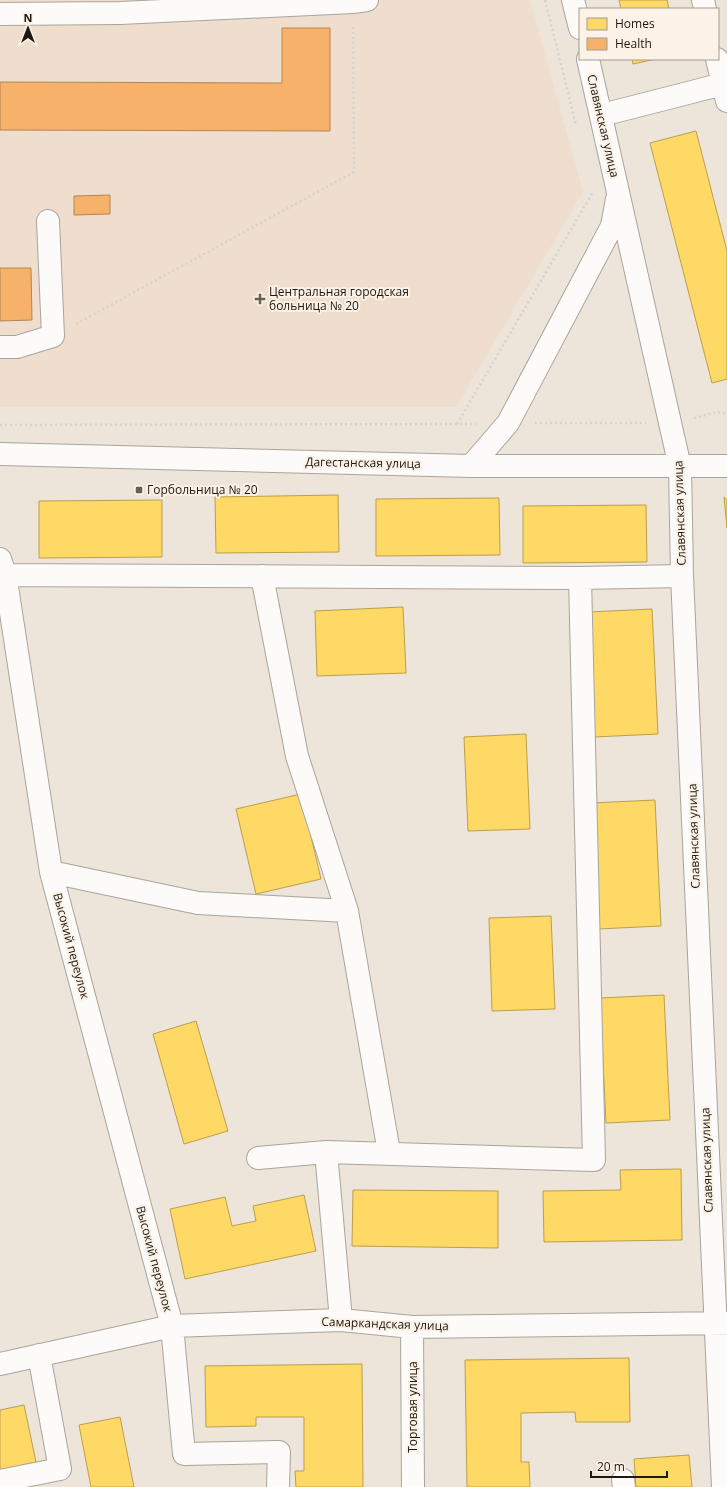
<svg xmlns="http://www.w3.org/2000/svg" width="727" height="1487" font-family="'Open Sans',sans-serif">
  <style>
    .built { fill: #efdecd }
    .homes { fill: #ffd966; stroke: #bb9f4c }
    .health { fill: #f6b26b; stroke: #b58450 }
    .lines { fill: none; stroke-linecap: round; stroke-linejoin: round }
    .minor-casing { stroke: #aaa49c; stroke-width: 24 }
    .path { stroke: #d5d2cf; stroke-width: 2.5; stroke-dasharray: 2 3; stroke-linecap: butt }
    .minor { stroke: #fcfbf9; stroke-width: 22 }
    .poi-dot { fill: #665f57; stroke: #fcf2e7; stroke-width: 1.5 }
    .labels { text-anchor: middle; stroke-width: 4; stroke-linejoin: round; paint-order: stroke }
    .street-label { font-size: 12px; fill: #1d1811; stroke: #fcf2e7 }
    .poi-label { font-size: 12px; fill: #1d1811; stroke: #fcf2e7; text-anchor: start }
  </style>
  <rect width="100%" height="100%" fill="#ede4da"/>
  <path class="built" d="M 0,0 L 530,0 L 583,192 L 456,407 L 0,407 Z"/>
  <path class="homes" d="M 619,0 L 667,0 L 669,9 L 621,9 Z
    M 632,59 L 656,59 L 633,64 Z
    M 696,131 L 727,251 L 727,379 L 712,383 L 650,143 Z
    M 338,495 L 339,552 L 216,553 L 215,497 Z
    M 724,497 L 727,500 L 727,528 Z
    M 499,498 L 500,555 L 376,556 L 376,499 Z
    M 162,500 L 162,557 L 39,558 L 39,501 Z
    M 646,505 L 647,562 L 523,563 L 523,506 Z
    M 403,607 L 406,673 L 317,676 L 315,611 Z
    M 652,609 L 658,734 L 594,737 L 589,612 Z
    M 526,734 L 530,829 L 468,831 L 464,737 Z
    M 301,794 L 321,879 L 256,894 L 236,809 Z
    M 655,800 L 661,926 L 597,929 L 591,803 Z
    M 551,916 L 555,1009 L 492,1011 L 489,918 Z
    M 664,995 L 670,1120 L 606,1123 L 600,998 Z
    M 196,1021 L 228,1131 L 184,1144 L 153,1034 Z
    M 681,1169 L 682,1240 L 544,1242 L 543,1191 L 621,1190 L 620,1170 Z
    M 353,1190 L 498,1191 L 498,1248 L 352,1246 Z
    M 304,1195 L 316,1251 L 185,1279 L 170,1209 L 225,1197 L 232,1226 L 256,1221 L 253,1206 Z
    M 629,1358 L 630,1422 L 576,1422 L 575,1412 L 521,1413 L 521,1462 L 529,1462 L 530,1487 L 467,1487 L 465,1360 Z
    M 362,1364 L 363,1487 L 296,1487 L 295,1471 L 304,1471 L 304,1417 L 256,1417 L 256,1426 L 206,1427 L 205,1366 Z
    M 24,1405 L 36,1462 L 0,1470 L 0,1410 Z
    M 120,1417 L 134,1487 L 91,1487 L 79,1425 Z
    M 689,1455 L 692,1487 L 636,1487 L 634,1459 Z"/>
  <path class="health" d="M 282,28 L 330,28 L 330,131 L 0,130 L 0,82 L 282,83 Z
    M 110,195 L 110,214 L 74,215 L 74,196 Z
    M 0,268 L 31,268 L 32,320 L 0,321 Z"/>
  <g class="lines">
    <g class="minor-casing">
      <path id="minor" d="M 573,0 L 580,28
        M 703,0 L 705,9
        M 0,14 L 120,13 L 353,2 L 367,0
        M 588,59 L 680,467 L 682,576 L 723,1487
        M 717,59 L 727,101
        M 602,115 L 723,84
        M 0,347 L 17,347 L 53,336 L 48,221
        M 0,454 L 471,466 L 727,466
        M 471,466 L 508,423 L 612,226 L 617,199
        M 0,559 L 5,574 L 51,872 L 172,1326 L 184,1454 L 279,1452 L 278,1487
        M 0,575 L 580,578 L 682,576
        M 262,576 L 297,756 L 347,911 L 389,1152
        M 51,872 L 198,903 L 347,911
        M 326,1152 L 341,1320
        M 258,1158 L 326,1152 L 594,1160 L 580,578
        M 412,1327 L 413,1487
        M 0,1364 L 172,1326 L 341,1320 L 412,1327 L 727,1323
        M 623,1480 L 624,1487
        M 0,1481 L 60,1469 L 39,1355"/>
    </g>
    <path class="path" d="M 545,0 L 576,125
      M 76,324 L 354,172 L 353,25
      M 694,418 L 717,412 L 727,414
      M 535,423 L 646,423
      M 457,424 L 593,192
      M 0,425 L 476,424"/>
    <use href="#minor" class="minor"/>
  </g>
  <g class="poi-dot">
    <path d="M258 293h4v4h4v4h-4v4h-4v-4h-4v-4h4z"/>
    <rect x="135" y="486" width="8" height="8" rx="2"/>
  </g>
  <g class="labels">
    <g class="street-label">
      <text transform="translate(603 126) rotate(77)" y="4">Славянская улица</text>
      <text transform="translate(363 463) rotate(1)" y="4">Дагестанская улица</text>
      <text transform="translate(680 513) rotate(-92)" y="4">Славянская улица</text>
      <text transform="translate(694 836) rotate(-92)" y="4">Славянская улица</text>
      <text transform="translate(71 946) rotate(75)" y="4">Высокий переулок</text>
      <text transform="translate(707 1160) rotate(-92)" y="4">Славянская улица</text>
      <text transform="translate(154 1259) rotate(75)" y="4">Высокий переулок</text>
      <text transform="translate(385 1324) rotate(2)" y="4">Самаркандская улица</text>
      <text transform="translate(413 1407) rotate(-90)" y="4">Торговая улица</text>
    </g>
    <g class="poi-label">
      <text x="269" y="296">Центральная городская<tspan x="269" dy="14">больница № 20</tspan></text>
      <text x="147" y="494">Горбольница № 20</text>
    </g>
  </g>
  <rect x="579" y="8" width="140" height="52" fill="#fcf2e7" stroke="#a39b91"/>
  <rect x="587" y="18" width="20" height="12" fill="#ffd966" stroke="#a39b91"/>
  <text x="615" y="28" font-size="12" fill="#1d1811">Homes</text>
  <rect x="587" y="38" width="20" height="12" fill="#f6b26b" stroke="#a39b91"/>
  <text x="615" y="48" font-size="12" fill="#1d1811">Health</text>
  <g transform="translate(28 28)" stroke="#fcf2e7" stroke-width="3" paint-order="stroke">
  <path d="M0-3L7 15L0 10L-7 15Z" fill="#1d1811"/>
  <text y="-6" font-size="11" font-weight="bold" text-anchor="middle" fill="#1d1811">N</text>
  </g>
  <path d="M591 1471v6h76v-6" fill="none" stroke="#1d1811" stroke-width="2"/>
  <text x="597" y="1471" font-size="12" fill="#1d1811" stroke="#fcf2e7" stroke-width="3" paint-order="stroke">20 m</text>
</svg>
